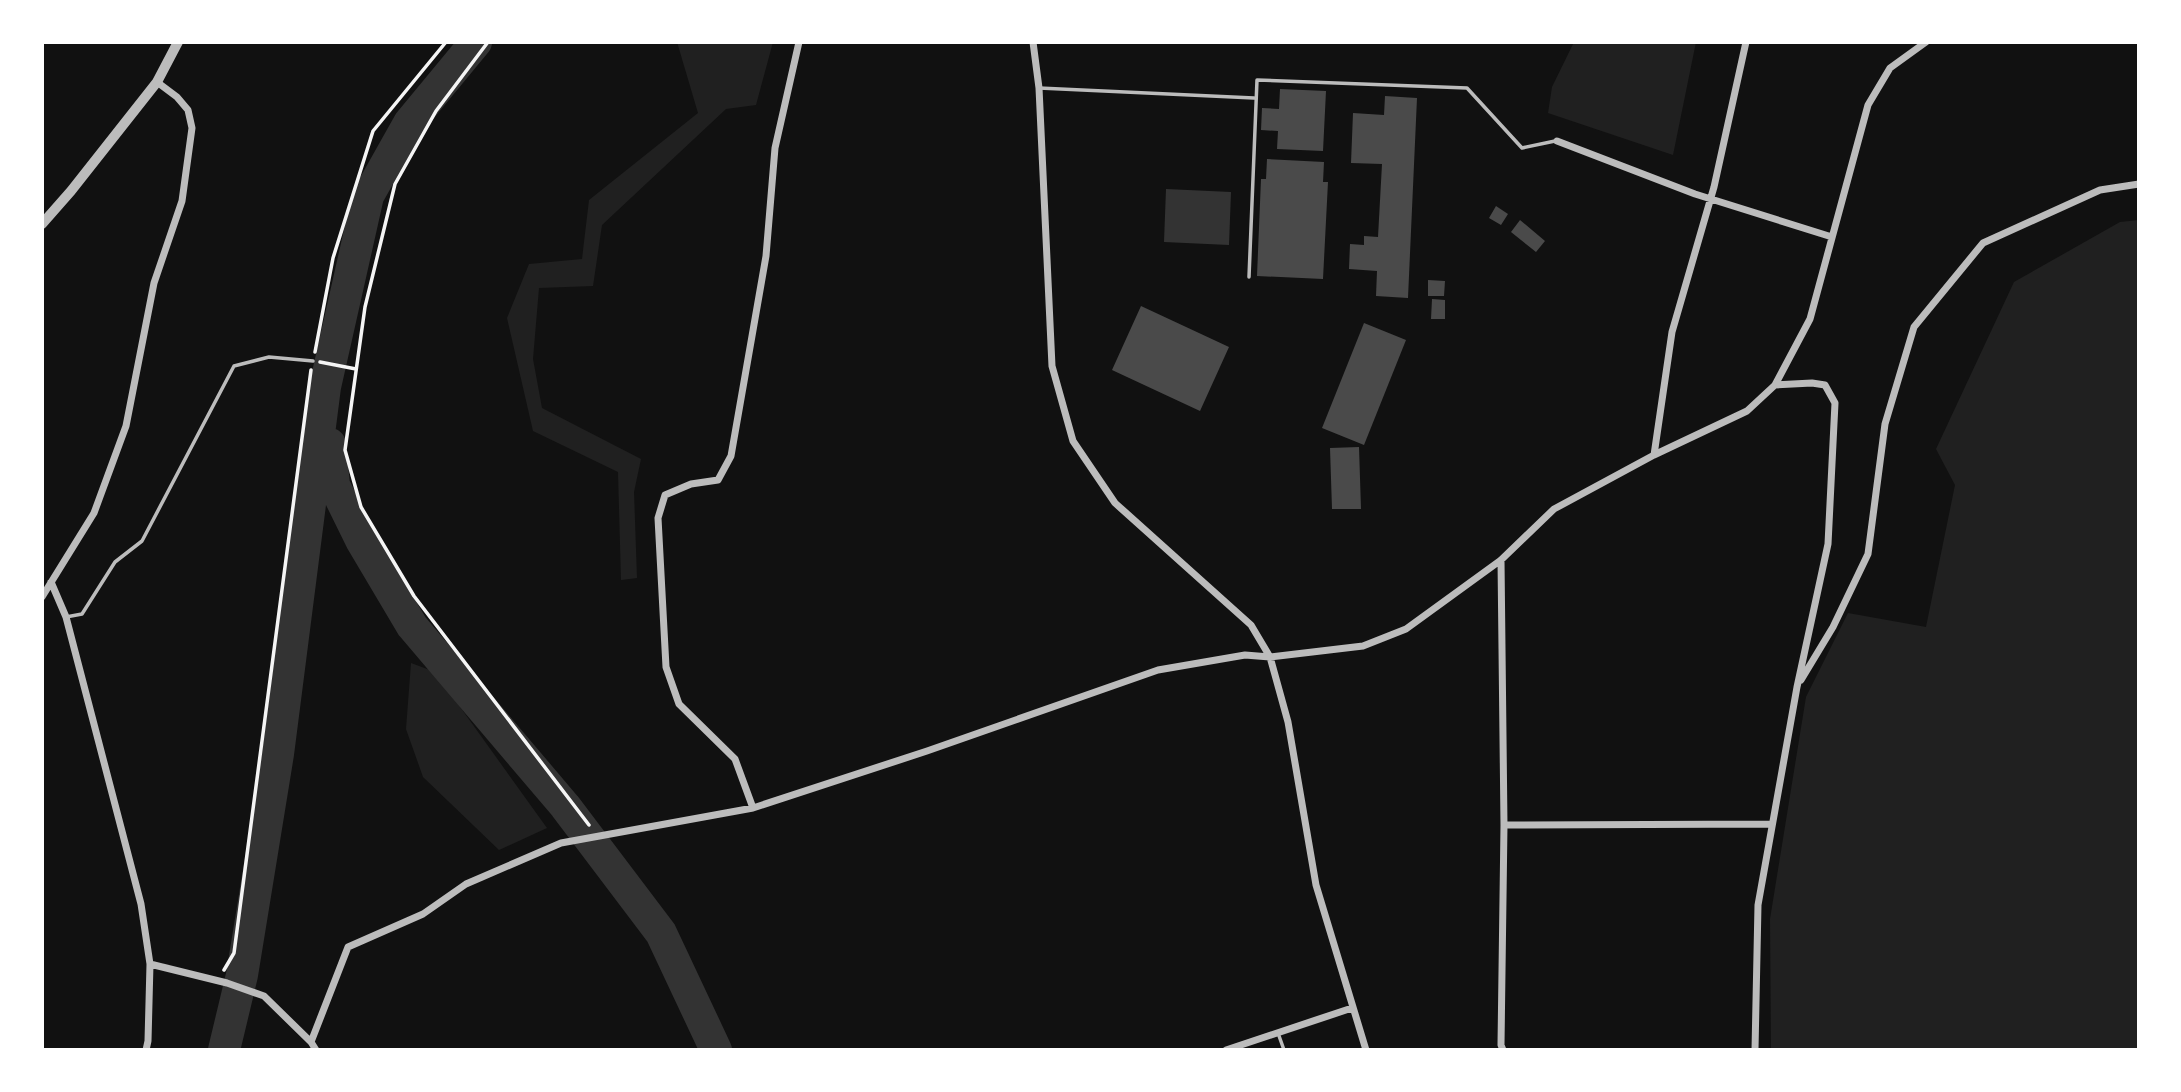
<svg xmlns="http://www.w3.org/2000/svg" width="2181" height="1092" font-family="Inter,sans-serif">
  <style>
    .green { fill: #202020 }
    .water { fill: #333 }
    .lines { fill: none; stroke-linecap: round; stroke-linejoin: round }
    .river { stroke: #333; stroke-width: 32 }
    .building { fill: #4a4a4a }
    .path { stroke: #f5f5f5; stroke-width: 3.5 }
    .service { stroke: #bcbcbc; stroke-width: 3.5 }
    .minor { stroke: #bcbcbc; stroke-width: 7 }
    .tertiary { stroke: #bcbcbc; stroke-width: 10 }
  </style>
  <rect width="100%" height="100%" fill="#111"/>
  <path class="green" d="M 677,42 L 773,42 L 756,105 L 726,109 L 602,225 L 593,286 L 539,288 L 533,359 L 542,408 L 641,459 L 634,492 L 637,578 L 621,580 L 618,472 L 533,431 L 507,318 L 529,264 L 582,259 L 589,200 L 698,113 Z
    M 1574,42 L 1696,42 L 1673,155 L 1548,113 L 1552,87 Z
    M 2139,220 L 2139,1050 L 1771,1050 L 1770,919 L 1806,697 L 1848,613 L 1926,627 L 1955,485 L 1936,449 L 2014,282 L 2120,222 Z
    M 411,663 L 435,672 L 547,828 L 499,850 L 423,777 L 406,729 Z"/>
  <path class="water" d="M 1166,189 L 1231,192 L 1229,245 L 1164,242 Z"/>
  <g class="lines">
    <path class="river" d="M 330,444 L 334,485 L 361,540 L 412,626 L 565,806 L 661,933 L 716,1050
      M 224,1050 L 242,975 L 278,754 L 325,387 L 368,196 L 409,123 L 476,42"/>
  </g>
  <path class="building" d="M 1280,89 L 1326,91 L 1323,151 L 1277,149 L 1278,131 L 1261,130 L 1262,108 L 1279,109 Z
    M 1385,96 L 1417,98 L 1408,298 L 1376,296 L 1377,271 L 1349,269 L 1350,244 L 1364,245 L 1364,236 L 1378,237 L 1382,164 L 1351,163 L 1353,113 L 1384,115 Z
    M 1267,159 L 1324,162 L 1323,182 L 1328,182 L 1323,279 L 1257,276 L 1261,179 L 1266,179 Z
    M 1496,206 L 1508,214 L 1501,225 L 1489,218 Z
    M 1520,220 L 1545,241 L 1536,252 L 1511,232 Z
    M 1428,280 L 1445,281 L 1444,296 L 1428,296 Z
    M 1432,299 L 1445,300 L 1445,319 L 1431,319 Z
    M 1141,306 L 1229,347 L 1200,411 L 1112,370 Z
    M 1364,323 L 1406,340 L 1364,445 L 1322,428 Z
    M 1359,447 L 1361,509 L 1332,509 L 1330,448 Z"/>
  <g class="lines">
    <path class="path" d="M 488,42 L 436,111 L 395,184 L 365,307 L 345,450 L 361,507 L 414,596 L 589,825
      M 315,352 L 333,258 L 373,131 L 446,42
      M 320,362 L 356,369
      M 224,970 L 234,953 L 311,370"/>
    <path class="service" d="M 1039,88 L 1254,98
      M 1249,277 L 1257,80 L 1467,88 L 1522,148 L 1555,141
      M 66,617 L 82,614 L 115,562 L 142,541 L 234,366 L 269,357 L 313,361
      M 1278,1033 L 1284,1050"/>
    <path class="minor" d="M 1033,42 L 1039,88 L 1052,366 L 1073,441 L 1115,503 L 1251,625 L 1270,657 L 1288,722 L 1316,885 L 1366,1050
      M 1557,141 L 1695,194 L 1832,237
      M 1654,455 L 1672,332 L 1714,187 L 1746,42
      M 1501,560 L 1504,825 L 1501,1045 L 1503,1050
      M 51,582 L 66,617 L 141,904 L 150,964 L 148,1041 L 146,1050
      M 42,597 L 94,513 L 126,426 L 154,283 L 182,201 L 192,128 L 188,110 L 177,97 L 157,82
      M 1801,680 L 1833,627 L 1868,554 L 1885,424 L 1914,327 L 1983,243 L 2100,190 L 2139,184
      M 753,808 L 735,759 L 679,704 L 666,667 L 658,518 L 665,495 L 691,484 L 718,480 L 731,456 L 766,256 L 775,148 L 799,42
      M 1504,825 L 1771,824
      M 150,964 L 227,983 L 264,996 L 311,1042 L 316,1050
      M 311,1042 L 348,947 L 423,914 L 466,884 L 561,843 L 753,808 L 927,751 L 1158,670 L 1245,655 L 1270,657 L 1363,646 L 1406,629 L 1501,560 L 1554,509 L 1654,455 L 1747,411 L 1775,385 L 1810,319 L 1868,105 L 1890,68 L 1926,42
      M 1226,1050 L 1352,1008
      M 1755,1050 L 1758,905 L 1797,687 L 1828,544 L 1835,403 L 1825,385 L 1812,383 L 1775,385"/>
    <path class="tertiary" d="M 42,224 L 71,191 L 157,82 L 178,42"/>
  </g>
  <rect width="2181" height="1092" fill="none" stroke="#ffffff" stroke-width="88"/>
</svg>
